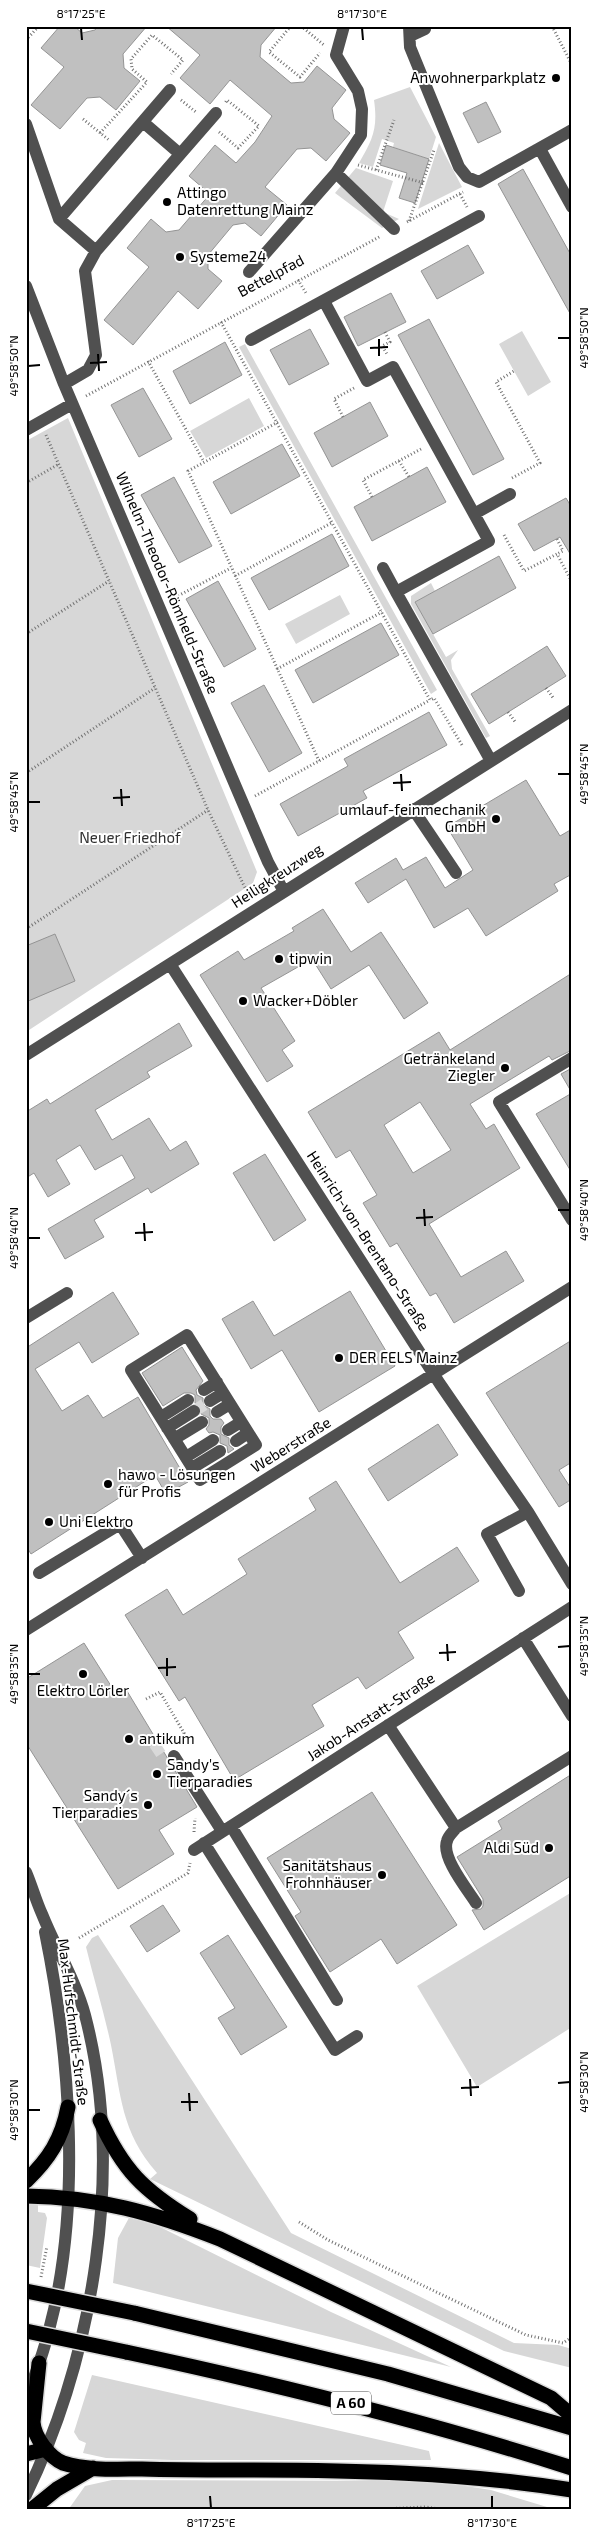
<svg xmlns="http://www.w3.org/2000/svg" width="598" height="2536" font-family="'Exo 2',sans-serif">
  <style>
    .green { fill: #d7d7d7 }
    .building { fill: #c0c0c0; stroke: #949494; fill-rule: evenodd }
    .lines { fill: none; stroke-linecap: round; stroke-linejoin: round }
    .minor-tunnel { stroke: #d9d9d9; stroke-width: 12; stroke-dasharray: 12 6; stroke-linecap: butt }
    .highway-casing { stroke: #dbdbdb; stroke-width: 18 }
    .path { stroke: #727272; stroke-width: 3; stroke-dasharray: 1 2.5; stroke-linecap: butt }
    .minor { stroke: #505050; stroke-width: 12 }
    .highway { stroke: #000; stroke-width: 15 }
    .highway-bridge-casing { stroke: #dbdbdb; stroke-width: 18; stroke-linecap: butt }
    .highway-bridge { stroke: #000; stroke-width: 15 }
    .ticks { fill: none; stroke: #000; stroke-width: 2 }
    .poi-dot { fill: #000; stroke: #fff; stroke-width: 2 }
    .labels { text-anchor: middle; stroke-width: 4; stroke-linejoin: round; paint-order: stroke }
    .shield { fill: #fff; stroke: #4c4c4c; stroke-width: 1 }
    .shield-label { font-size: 14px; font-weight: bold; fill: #000 }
    .poi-label { font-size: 15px; fill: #000; stroke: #fff; text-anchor: start }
    .street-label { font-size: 15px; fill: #000; stroke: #fff }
    .park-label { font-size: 15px; fill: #2e2e2e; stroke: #fff }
    .neatline { fill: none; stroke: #000; stroke-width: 2 }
    .ticks-label { font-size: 12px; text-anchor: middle; fill: #000 }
  </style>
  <rect width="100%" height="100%" fill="#fff"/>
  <path class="green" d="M 410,87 L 436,137 L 429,159 L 393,147 L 394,143 L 382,139 L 373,167 L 359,163 C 373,139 378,128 374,100 Z
    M 439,143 L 462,187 L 418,209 Z
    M 356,168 L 393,181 L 383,212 L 399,219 L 382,228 L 335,193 Z
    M 522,331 L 551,382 L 528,396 L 499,344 Z
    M 245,344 L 437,690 L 431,694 L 239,347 Z
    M 249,398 L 264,426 L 206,458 L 190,431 Z
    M 68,418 L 257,872 L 253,883 L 26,1032 L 26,441 Z
    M 431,583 L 435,591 L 415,602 L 446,657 L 458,650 L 451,660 L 452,669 L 490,736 L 486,738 L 411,604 L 411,596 Z
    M 340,595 L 350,614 L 296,644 L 285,624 Z
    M 572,1892 L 572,2027 L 477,2087 L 417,1986 Z
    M 98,1935 L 291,2233 L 514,2343 L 558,2345 L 572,2349 L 572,2368 L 504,2351 L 150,2179 L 157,2173 C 121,2132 121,2095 111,2045 C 104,2012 94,1980 86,1947 L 92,1938 Z
    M 26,2204 L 38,2204 L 38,2212 L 45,2213 L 47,2218 L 40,2268 L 26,2265 Z
    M 130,2216 L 148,2221 L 331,2312 L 451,2367 L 113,2283 L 118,2238 Z
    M 92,2375 L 429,2451 L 431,2460 L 172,2460 L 106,2458 L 83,2453 L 86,2443 L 79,2440 L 74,2432 Z
    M 112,2480 L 434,2481 L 491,2490 L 557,2510 L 68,2510 L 85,2486 Z"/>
  <path class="building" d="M 60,26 L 74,26 L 82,33 L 95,30 L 98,26 L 147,26 L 123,54 L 124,68 L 140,81 L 116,110 L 100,97 L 87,98 L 60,129 L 31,105 L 64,67 L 41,48 Z
    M 166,26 L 277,26 L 261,45 L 260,57 L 291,83 L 304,82 L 317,66 L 346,90 L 332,108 L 334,119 L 350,133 L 326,161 L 311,148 L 297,149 L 265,187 L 287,205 L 261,236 L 245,223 L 233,225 L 208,255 L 208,269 L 222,281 L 198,309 L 178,291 L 133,345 L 104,320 L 149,267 L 127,248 L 151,219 L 166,232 L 179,230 L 210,194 L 189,176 L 215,145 L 236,163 L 255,142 L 272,116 L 230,80 L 210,104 L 180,78 L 200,55 Z
    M 486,102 L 501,132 L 478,143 L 463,113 Z
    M 386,145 L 429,159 L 415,203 L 399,198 L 407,173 L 380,165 Z
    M 523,169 L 572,257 L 572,317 L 498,184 Z
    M 468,245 L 484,273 L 437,299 L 421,271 Z
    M 391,293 L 406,322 L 358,346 L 344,317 Z
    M 429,319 L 504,459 L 473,475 L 398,335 Z
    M 310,329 L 329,364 L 289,385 L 270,350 Z
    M 225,342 L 242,375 L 190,404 L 173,371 Z
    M 143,388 L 172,439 L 139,457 L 111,405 Z
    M 370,402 L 388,436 L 332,467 L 314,433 Z
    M 282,444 L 300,476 L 231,514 L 213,482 Z
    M 427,467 L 446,502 L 372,541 L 354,507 Z
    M 174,477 L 212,546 L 179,563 L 141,495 Z
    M 566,498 L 572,508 L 572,557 L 560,537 L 534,551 L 518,524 Z
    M 332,534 L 349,566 L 269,610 L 251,578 Z
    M 499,556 L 516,588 L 433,634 L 415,602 Z
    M 218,581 L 256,649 L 224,667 L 186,599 Z
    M 381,623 L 399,655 L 313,703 L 295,670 Z
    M 547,646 L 566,676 L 489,724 L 471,694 Z
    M 264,685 L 302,753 L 269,772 L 231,703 Z
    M 429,712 L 447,745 L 363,791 L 367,798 L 298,836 L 280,804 L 348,766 L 344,759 Z
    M 526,780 L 560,836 L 572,829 L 572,874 L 554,884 L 558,891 L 486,936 L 468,908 L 434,928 L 406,879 L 368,903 L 355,883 L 396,858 L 403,870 L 426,857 L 445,888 L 473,870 L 447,827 Z
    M 323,909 L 351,952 L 381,932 L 428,1003 L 404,1019 L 369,965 L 331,989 L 312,959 L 261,988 L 295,1041 L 282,1050 L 293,1066 L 267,1082 L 200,975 L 238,951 L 244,960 L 294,931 L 292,928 Z
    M 55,934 L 75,981 L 26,1002 L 26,946 Z
    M 572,973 L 572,1050 L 552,1060 L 549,1056 L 470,1104 L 486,1129 L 494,1124 L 520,1168 L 429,1224 L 461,1277 L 506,1251 L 524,1281 L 454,1323 L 436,1293 L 430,1296 L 397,1243 L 390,1247 L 363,1203 L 377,1195 L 350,1150 L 336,1158 L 308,1112 L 439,1032 L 450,1050 ZM 420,1102 L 451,1150 L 413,1173 L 384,1125 Z
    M 179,1023 L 192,1046 L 147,1072 L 150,1077 L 95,1110 L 112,1140 L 149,1118 L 170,1151 L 186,1141 L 199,1164 L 151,1193 L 148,1188 L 94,1220 L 104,1237 L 65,1259 L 48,1229 L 135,1178 L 122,1155 L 95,1170 L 80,1145 L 56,1160 L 70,1184 L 48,1197 L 34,1173 L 26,1178 L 26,1112 L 47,1099 L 50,1104 Z
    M 572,1068 L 572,1173 L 536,1114 L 572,1093 L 561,1074 Z
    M 265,1154 L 306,1220 L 274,1241 L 233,1173 Z
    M 350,1291 L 395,1366 L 319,1412 L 282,1350 L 251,1369 L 222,1319 L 253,1301 L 274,1336 Z
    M 113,1292 L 139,1334 L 92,1363 L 79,1342 L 35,1369 L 62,1411 L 88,1395 L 103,1418 L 138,1397 L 188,1482 L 166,1494 L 155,1475 L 31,1554 L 26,1546 L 26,1348 Z
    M 572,1340 L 572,1462 L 559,1470 L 572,1490 L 572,1499 L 559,1507 L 486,1393 Z
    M 182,1347 L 203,1381 L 196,1390 L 197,1395 L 203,1398 L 203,1405 L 210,1409 L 210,1416 L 213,1419 L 221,1419 L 224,1423 L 221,1427 L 221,1434 L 229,1438 L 229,1445 L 234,1449 L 228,1453 L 227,1446 L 220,1443 L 220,1435 L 213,1432 L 209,1433 L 206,1429 L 209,1425 L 209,1418 L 201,1414 L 201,1407 L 195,1403 L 195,1395 L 191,1393 L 184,1393 L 163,1406 L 142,1373 Z
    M 438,1424 L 458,1455 L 388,1501 L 368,1469 Z
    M 336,1481 L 400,1583 L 457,1547 L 479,1581 L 398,1632 L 414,1658 L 366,1689 L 358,1677 L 312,1705 L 324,1726 L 234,1780 L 185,1697 L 179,1701 L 125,1615 L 167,1589 L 183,1615 L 247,1574 L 238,1559 L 316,1510 L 309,1498 Z
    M 84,1643 L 118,1697 L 127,1691 L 197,1807 L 159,1830 L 174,1854 L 118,1889 L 26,1743 L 26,1679 Z
    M 572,1774 L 572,1875 L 484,1930 L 472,1910 L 481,1909 L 483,1906 L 483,1899 L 457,1857 L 502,1829 L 498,1821 Z
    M 372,1792 L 457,1925 L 397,1964 L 381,1939 L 330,1972 L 295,1916 L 301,1912 L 267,1858 Z
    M 163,1905 L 180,1931 L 147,1952 L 130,1926 Z
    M 228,1935 L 287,2027 L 241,2055 L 218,2018 L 235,2008 L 200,1953 Z"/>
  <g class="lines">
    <path class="minor-tunnel" d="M 194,1411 L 210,1401
      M 153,1752 L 162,1746"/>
    <g class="highway-casing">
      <path id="highway" d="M 100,2120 C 123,2170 143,2190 190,2219
        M 26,2181 C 49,2159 62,2139 68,2107
        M 26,2196 C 98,2197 154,2213 220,2239 L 551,2398 L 572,2416
        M 134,2313 L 388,2374 L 572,2428
        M 126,2352 C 276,2384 425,2421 572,2468
        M 39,2363 L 33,2422 C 34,2437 49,2457 63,2463 C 88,2471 117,2469 142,2469 C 174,2470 205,2470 237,2470 C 349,2470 461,2472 572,2490
        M 26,2454 L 46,2449
        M 31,2510 L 57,2489 L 93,2468"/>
    </g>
    <path class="path" d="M 291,26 L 269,52 L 300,77 L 320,53
      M 301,26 L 324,45
      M 552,26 L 572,65
      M 26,40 L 39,26
      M 181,100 L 197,113
      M 83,119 L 109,140
      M 219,132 L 238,148 L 259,126 L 227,100 L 225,103
      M 100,133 L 147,82 L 132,69 L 131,59 L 152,35 L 183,60 L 171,74
      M 358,165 L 424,183
      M 376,170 L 394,120
      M 460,194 L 467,207
      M 409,221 L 434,150
      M 407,222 L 463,192
      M 298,280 L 306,293
      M 221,322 L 430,700 L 434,698 L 462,745
      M 385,332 L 390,342 L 382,346 L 387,354
      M 148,361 L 204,462
      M 86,396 L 381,236
      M 343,417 L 334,399 L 354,388
      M 278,422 L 188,471 L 319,761
      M 46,435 L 208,810 L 247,892
      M 399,461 L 409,477
      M 512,478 L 540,463 L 496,382 L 514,371
      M 26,483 L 59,464
      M 372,497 L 363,480 L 421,449
      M 504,535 L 524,571 L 557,554 L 572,582
      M 557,539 L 563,551 L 557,554
      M 235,576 L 333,522
      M 172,599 L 231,568
      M 26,634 L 109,581
      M 277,669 L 382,612
      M 546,688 L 554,699
      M 508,712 L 516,723
      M 26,773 L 155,688
      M 255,796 L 430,700
      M 26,929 L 208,810
      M 146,1699 L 160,1692 L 184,1733 L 179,1744
      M 194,1832 L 195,1818
      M 79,1938 L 188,1873 L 190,1863
      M 299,2222 L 328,2240 L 526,2335 L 563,2343 L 572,2337
      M 41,2277 L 47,2246
      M 361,2510 L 425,2507 L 446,2510"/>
    <path class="minor" d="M 409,26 L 410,47 L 459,167 L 467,177 L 479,182 L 572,130
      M 410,36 L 425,29
      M 143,122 L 180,154
      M 26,124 L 59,219
      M 540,149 L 572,207
      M 336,173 L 394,229
      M 96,251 L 59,219 L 170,90
      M 249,272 L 336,173 L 361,135 L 362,109 L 358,91 L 336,55 L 344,26
      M 26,286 L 64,384 L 268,862 L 283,890
      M 324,301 L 367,381 L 393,367 L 489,541 L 396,592 L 491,761
      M 251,340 L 479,216
      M 64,384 L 88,370 L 96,355 L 85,271 L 96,251 L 216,113
      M 26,430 L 72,404
      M 474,514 L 510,494
      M 383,568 L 396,592
      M 413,809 L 456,873
      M 170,964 L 440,1384 L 528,1512 L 572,1584
      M 26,1055 L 572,710
      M 572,1058 L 499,1102 L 572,1220
      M 26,1318 L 67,1293
      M 187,1335 L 256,1445 L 200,1480 L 131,1370 Z
      M 204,1390 L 217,1382
      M 210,1401 L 223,1393
      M 217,1412 L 230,1404
      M 161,1417 L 188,1400
      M 167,1428 L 194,1411
      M 228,1430 L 241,1422
      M 174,1439 L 202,1422
      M 236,1441 L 248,1433
      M 186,1457 L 213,1440
      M 192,1468 L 220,1451
      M 39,1573 L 120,1524 L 142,1558
      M 519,1591 L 487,1534 L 528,1512
      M 26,1630 L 572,1287
      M 523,1638 L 572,1716
      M 388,1725 L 456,1828 L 572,1756
      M 174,1756 L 222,1831
      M 231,1826 L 337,2000
      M 456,1828 C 453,1832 448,1836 447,1841 C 441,1857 467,1889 476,1903
      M 204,1843 L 335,2050 L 357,2036
      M 194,1850 L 572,1607
      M 26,1872 C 32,1886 36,1901 42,1914 C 56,1949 75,1979 85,2015 C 125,2168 94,2354 26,2495
      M 26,2399 C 35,2376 43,2354 49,2330 C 82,2207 70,2055 45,1932"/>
    <use href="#highway" class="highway"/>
    <g class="highway-bridge-casing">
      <path id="highway-bridge" d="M 26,2291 L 134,2313
        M 26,2331 L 126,2352"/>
    </g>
    <use href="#highway-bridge" class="highway-bridge"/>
  </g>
  <path class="ticks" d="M 81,28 L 82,40M 362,28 L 363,40M 558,338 L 570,338M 379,339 L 379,356M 370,348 L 388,347M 98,354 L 99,371M 90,363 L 107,362M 28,366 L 40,365M 401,774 L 402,791M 558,774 L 570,774M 393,783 L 411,782M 121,789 L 122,806M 113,798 L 130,797M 28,802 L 40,802M 424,1209 L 425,1226M 558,1210 L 570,1210M 416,1218 L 433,1217M 144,1223 L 145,1241M 135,1233 L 153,1232M 28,1238 L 40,1238M 447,1644 L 448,1661M 558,1647 L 570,1646M 439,1653 L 456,1652M 167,1658 L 167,1676M 158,1668 L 176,1667M 28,1674 L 40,1674M 470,2079 L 471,2096M 558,2083 L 570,2082M 461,2088 L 479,2087M 189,2093 L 190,2111M 181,2102 L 198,2102M 28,2110 L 40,2110M 210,2496 L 211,2508M 492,2496 L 492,2508"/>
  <g class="poi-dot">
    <circle cx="556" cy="78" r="5"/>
    <circle cx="167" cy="202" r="5"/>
    <circle cx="180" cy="257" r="5"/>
    <circle cx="496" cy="819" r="5"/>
    <circle cx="279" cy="959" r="5"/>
    <circle cx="243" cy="1001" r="5"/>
    <circle cx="505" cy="1068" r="5"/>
    <circle cx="339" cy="1358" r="5"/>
    <circle cx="108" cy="1484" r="5"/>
    <circle cx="49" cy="1522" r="5"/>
    <circle cx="83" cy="1674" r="5"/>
    <circle cx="129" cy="1739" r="5"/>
    <circle cx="157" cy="1774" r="5"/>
    <circle cx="148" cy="1805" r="5"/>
    <circle cx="549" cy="1848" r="5"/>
    <circle cx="382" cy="1875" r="5"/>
  </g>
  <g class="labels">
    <rect class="shield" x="331" y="2391.5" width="40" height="23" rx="4"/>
    <g class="shield-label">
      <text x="351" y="2408">A 60</text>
    </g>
    <g class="poi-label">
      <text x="546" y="83" text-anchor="end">Anwohnerparkplatz</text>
      <text x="177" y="198">Attingo<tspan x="177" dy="17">Datenrettung Mainz</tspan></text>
      <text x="190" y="262">Systeme24</text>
      <text x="486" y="815" text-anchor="end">umlauf-feinmechanik<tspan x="486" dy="17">GmbH</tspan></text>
      <text x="289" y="964">tipwin</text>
      <text x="253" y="1006">Wacker+Döbler</text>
      <text x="495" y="1064" text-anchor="end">Getränkeland<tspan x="495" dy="17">Ziegler</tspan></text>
      <text x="349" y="1363">DER FELS Mainz</text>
      <text x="118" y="1480">hawo - Lösungen<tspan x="118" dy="17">für Profis</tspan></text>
      <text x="59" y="1527">Uni Elektro</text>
      <text x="83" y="1696" text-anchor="middle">Elektro Lörler</text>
      <text x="139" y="1744">antikum</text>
      <text x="167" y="1770">Sandy's<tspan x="167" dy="17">Tierparadies</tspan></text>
      <text x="138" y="1801" text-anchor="end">Sandy´s<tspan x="138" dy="17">Tierparadies</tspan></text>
      <text x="539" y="1853" text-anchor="end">Aldi Süd</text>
      <text x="372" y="1871" text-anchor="end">Sanitätshaus<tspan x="372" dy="17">Frohnhäuser</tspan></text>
    </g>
    <g class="street-label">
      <text transform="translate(271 276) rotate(-28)" y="5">Bettelpfad</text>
      <text transform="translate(167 583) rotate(67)" y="5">Wilhelm-Theodor-Römheld-Straße</text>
      <text transform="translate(277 876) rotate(-33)" y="5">Heiligkreuzweg</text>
      <text transform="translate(368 1241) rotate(57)" y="5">Heinrich-von-Brentano-Straße</text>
      <text transform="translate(291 1445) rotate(-32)" y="5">Weberstraße</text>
      <text transform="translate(371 1717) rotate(-33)" y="5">Jakob-Anstatt-Straße</text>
      <text transform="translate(73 2022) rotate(83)" y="5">Max-Hufschmidt-Straße</text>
    </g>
    <g class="park-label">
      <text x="130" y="843">Neuer Friedhof</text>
    </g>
  </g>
  <rect width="598" height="2536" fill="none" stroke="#ffffff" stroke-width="55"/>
  <rect x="28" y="28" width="542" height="2480" class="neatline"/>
  <g class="ticks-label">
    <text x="81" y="18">8°17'25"E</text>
    <text x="362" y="18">8°17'30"E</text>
    <text transform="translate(584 338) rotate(-90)" y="4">49°58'50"N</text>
    <text transform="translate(14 366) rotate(-90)" y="4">49°58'50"N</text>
    <text transform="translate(584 774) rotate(-90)" y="4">49°58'45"N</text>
    <text transform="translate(14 802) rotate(-90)" y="4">49°58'45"N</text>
    <text transform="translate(584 1210) rotate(-90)" y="4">49°58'40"N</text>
    <text transform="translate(14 1238) rotate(-90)" y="4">49°58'40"N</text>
    <text transform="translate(584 1646) rotate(-90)" y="4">49°58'35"N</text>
    <text transform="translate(14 1674) rotate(-90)" y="4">49°58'35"N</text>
    <text transform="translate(584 2082) rotate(-90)" y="4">49°58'30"N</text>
    <text transform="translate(14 2110) rotate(-90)" y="4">49°58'30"N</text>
    <text x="211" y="2527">8°17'25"E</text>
    <text x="492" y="2527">8°17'30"E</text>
  </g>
</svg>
